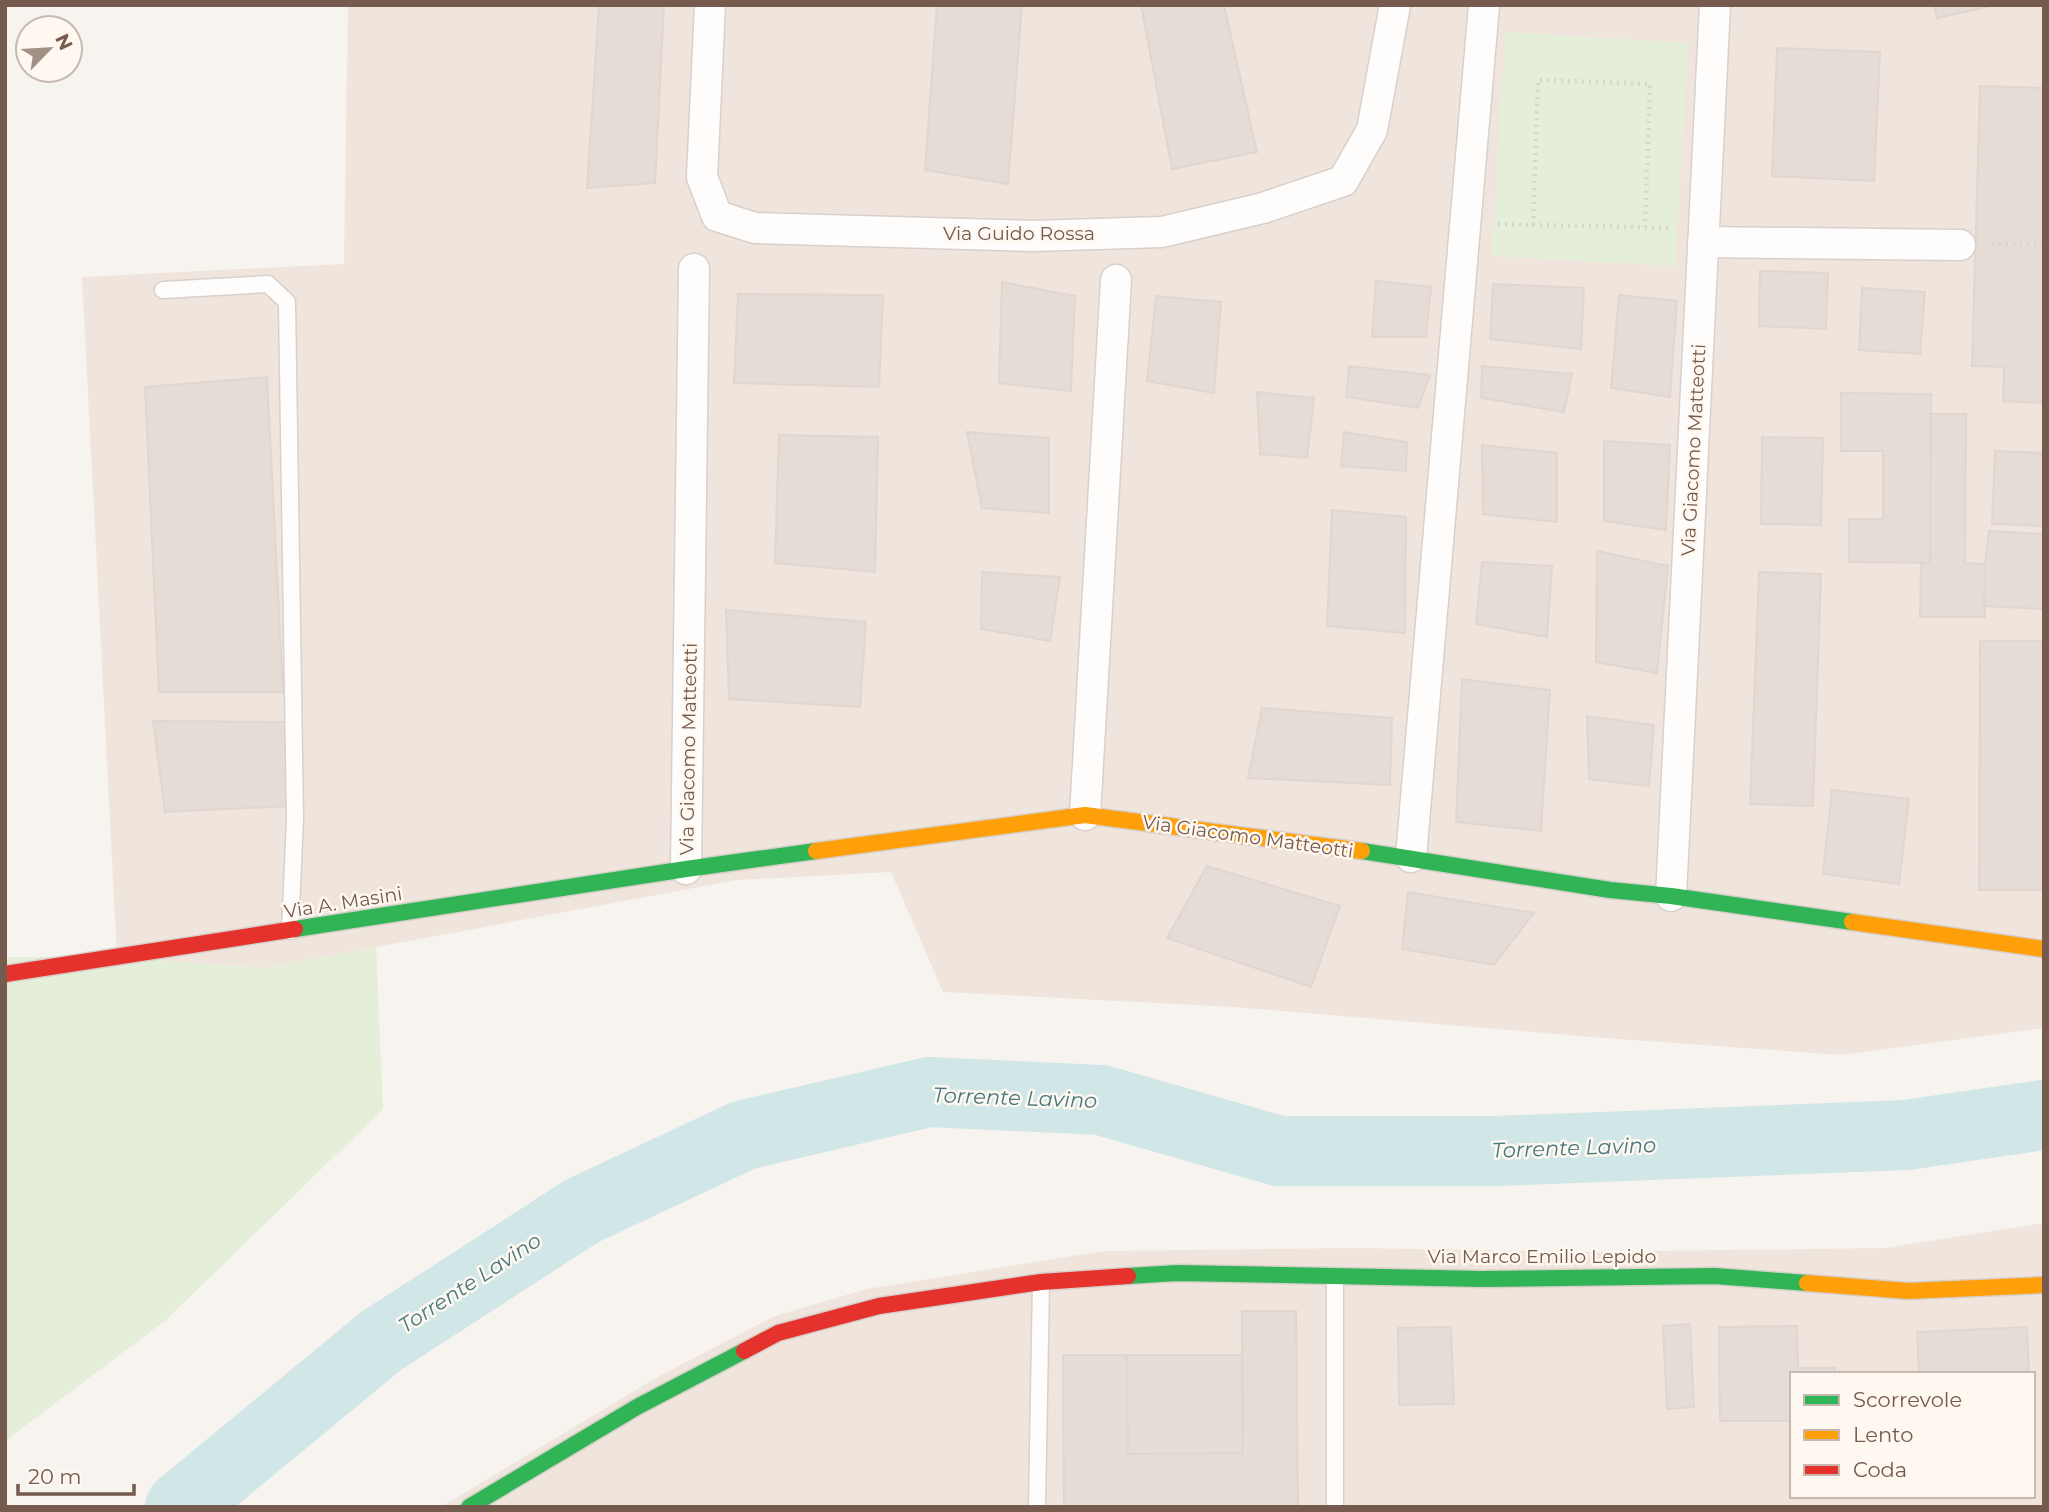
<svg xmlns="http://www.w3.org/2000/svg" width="2049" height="1512" font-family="Montserrat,sans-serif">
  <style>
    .residential { fill: #f0e5dc; fill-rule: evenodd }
    .green { fill: #e5eed9 }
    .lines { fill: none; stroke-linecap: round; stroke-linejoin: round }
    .river { stroke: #d0e6e7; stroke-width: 70 }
    .building { fill: #e4dcd5; stroke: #e0d6d0; stroke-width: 2 }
    .lane-casing { stroke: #d7d0cc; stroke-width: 19 }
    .street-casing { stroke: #d7d0cc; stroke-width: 33 }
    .fast-casing { stroke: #d7d0ca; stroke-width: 19 }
    .slow-casing { stroke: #d7d0ca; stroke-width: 19 }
    .jam-casing { stroke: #d7d0ca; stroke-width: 19 }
    .path { stroke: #dad3cf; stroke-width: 4.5; stroke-dasharray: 2 5; stroke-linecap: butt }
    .lane { stroke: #fefdfc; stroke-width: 16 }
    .street { stroke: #fefdfc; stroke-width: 30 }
    .fast { stroke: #30b455; stroke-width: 16 }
    .slow { stroke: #ff9f0a; stroke-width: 16 }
    .jam { stroke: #e5322d; stroke-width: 16 }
    .labels { text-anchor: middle; stroke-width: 5; stroke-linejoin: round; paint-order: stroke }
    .street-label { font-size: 19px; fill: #755a4e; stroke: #fef8f0 }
    .water-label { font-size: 21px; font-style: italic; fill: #46797f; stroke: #fef8f0 }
  </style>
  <rect width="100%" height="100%" fill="#f7f3ee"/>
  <path class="residential" d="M 348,5 L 2044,5 L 2044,1028 L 1841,1055 L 1591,1037 L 1234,1007 L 943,992 L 891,872 L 737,880 L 264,968 L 117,957 L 82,277 L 344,264 Z
    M 2044,1223 L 2044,1507 L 441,1507 L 661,1375 L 775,1316 L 867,1289 L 1104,1251 L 1355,1248 L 1577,1252 L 1885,1248 ZM 1792,1374 L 2033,1374 L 2033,1496 L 1792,1496 Z"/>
  <path class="green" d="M 1505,32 L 1688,43 L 1675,266 L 1492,256 Z
    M 376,947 L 383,1109 L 166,1320 L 5,1441 L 5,957 L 117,957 L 264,968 Z"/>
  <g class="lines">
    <path class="river" d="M 180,1507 L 381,1341 L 582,1211 L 744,1135 L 929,1092 L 1101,1100 L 1279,1151 L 1497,1151 L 1906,1135 L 2044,1115"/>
  </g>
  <path class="building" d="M 599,5 L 664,5 L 655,183 L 587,188 Z
    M 937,5 L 1022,5 L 1008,184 L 925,170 Z
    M 1141,5 L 1224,5 L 1257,152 L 1172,169 Z
    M 1934,5 L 1995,5 L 1937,18 Z
    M 1777,48 L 1880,52 L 1874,181 L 1772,176 Z
    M 1980,86 L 2044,88 L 2044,403 L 2003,401 L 2004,367 L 1972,366 Z
    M 1760,271 L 1828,273 L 1826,329 L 1759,326 Z
    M 1376,281 L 1431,287 L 1426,337 L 1372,337 Z
    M 1002,282 L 1075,296 L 1071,391 L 999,383 Z
    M 1493,284 L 1584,288 L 1581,349 L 1490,339 Z
    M 1862,288 L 1925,292 L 1920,354 L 1859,350 Z
    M 738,294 L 883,295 L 879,387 L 734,383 Z
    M 1619,295 L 1677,301 L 1670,397 L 1611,388 Z
    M 1156,296 L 1221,302 L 1214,393 L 1147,381 Z
    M 1349,366 L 1430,375 L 1418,408 L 1346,397 Z
    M 1482,366 L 1572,374 L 1564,412 L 1481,398 Z
    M 267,377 L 283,692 L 159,692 L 145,387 Z
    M 1257,392 L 1314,398 L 1307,458 L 1260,454 Z
    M 1841,393 L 1931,394 L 1930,563 L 1849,562 L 1849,519 L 1883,519 L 1883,451 L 1841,451 Z
    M 1931,414 L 1966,414 L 1965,563 L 1985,564 L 1985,617 L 1920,617 L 1921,562 L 1930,563 Z
    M 967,432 L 1049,438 L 1049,513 L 982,508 Z
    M 1344,432 L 1407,442 L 1406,471 L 1341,466 Z
    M 779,435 L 878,437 L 875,572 L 775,563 Z
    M 1762,437 L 1823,438 L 1821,525 L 1761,524 Z
    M 1604,441 L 1670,445 L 1666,530 L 1604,521 Z
    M 1482,445 L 1557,453 L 1557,522 L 1483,514 Z
    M 1995,451 L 2044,453 L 2044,526 L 1992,524 Z
    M 1332,510 L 1406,517 L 1405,633 L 1327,626 Z
    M 1989,531 L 2044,534 L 2044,609 L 1984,606 L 1985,564 Z
    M 1597,551 L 1668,566 L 1657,673 L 1596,662 Z
    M 1482,562 L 1552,566 L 1547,637 L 1476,624 Z
    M 982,572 L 1060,577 L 1050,641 L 981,629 Z
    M 1759,572 L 1821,574 L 1813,806 L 1750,804 Z
    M 726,610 L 866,622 L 860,707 L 729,699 Z
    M 1980,641 L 2044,641 L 2044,890 L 1979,890 Z
    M 1462,679 L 1550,690 L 1541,831 L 1456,822 Z
    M 1262,708 L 1392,718 L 1390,785 L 1248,778 Z
    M 1587,716 L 1654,725 L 1649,786 L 1589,779 Z
    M 153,721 L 289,722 L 289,806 L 165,812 Z
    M 1832,790 L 1909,799 L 1899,884 L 1823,874 Z
    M 1207,866 L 1340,906 L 1311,987 L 1167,938 Z
    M 1408,892 L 1534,913 L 1494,965 L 1402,949 Z
    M 1242,1311 L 1296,1311 L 1298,1507 L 1064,1507 L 1063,1355 L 1127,1355 L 1128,1454 L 1243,1453 Z
    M 1690,1324 L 1694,1407 L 1667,1409 L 1663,1326 Z
    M 1797,1326 L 1798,1368 L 1835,1368 L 1835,1374 L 1792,1374 L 1792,1421 L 1720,1421 L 1719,1327 Z
    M 1451,1327 L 1454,1404 L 1399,1405 L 1398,1328 Z
    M 2027,1327 L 2029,1374 L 1919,1374 L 1917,1332 Z
    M 1127,1355 L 1242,1355 L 1243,1453 L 1128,1454 Z"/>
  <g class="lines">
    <g class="lane-casing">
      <path id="lane" d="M 163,290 L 268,284 L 287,302 L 295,819 L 290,931
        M 1335,1276 L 1335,1507
        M 1037,1507 L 1041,1282"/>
    </g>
    <g class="street-casing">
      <path id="street" d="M 710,5 L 702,177 L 717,216 L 755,228 L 1032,236 L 1162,232 L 1263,208 L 1343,181 L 1372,130 L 1395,5
        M 1703,242 L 1960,245
        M 1085,815 L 1116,280
        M 1411,857 L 1484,5
        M 686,869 L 694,269
        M 1671,896 L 1715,5"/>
    </g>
    <g class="fast-casing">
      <path id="fast" d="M 1362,851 L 1610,890 L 1671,896 L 1852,922
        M 295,929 L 686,869 L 816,851
        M 1128,1276 L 1177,1273 L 1483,1279 L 1715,1276 L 1807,1283
        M 469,1507 L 637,1407 L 744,1351"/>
    </g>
    <g class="slow-casing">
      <path id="slow" d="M 816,851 L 1085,815 L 1362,851
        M 1852,922 L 2044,949
        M 1807,1283 L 1908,1291 L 2044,1285"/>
    </g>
    <g class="jam-casing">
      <path id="jam" d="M 5,974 L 295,929
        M 744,1351 L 778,1333 L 879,1306 L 1041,1282 L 1128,1276"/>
    </g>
    <path class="path" d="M 1498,224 L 1672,228
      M 1533,225 L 1538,80 L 1650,84 L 1645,227
      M 1992,244 L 2044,243"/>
    <use href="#lane" class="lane"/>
    <use href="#street" class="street"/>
    <use href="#fast" class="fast"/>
    <use href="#slow" class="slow"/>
    <use href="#jam" class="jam"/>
  </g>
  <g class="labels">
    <g class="street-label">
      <text x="1019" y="240">Via Guido Rossa</text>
      <text transform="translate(1693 450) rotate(-87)" y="7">Via Giacomo Matteotti</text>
      <text transform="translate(688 749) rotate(-89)" y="7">Via Giacomo Matteotti</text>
      <text transform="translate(1248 836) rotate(8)" y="7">Via Giacomo Matteotti</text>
      <text transform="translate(343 902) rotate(-9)" y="7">Via A. Masini</text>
      <text x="1542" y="1263">Via Marco Emilio Lepido</text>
    </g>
    <g class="water-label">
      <text transform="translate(1015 1098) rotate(2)" y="7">Torrente Lavino</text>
      <text transform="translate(1574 1148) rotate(-2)" y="7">Torrente Lavino</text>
      <text transform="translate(470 1283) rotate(-33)" y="7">Torrente Lavino</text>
    </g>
  </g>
  <rect width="2049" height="1512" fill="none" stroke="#755a4e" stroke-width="14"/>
  <rect x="1790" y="1372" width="245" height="126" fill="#fef8f0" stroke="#c7b9af" stroke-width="2"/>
  <rect x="1804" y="1395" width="35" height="10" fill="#30b455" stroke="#c7b9af" stroke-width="2"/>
  <text x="1853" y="1407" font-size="21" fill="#755a4e">Scorrevole</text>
  <rect x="1804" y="1430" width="35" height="10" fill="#ff9f0a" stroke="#c7b9af" stroke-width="2"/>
  <text x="1853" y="1442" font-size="21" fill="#755a4e">Lento</text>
  <rect x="1804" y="1465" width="35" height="10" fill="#e5322d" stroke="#c7b9af" stroke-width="2"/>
  <text x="1853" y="1477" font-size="21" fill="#755a4e">Coda</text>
  <g transform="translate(49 49) rotate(65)"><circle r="33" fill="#fef8f0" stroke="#c7b9af" stroke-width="2"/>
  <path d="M0-5L12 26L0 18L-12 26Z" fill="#a29086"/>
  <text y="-10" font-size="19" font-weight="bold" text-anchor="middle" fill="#755a4e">N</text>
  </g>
  <path d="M18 1484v10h116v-10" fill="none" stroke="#755a4e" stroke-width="3.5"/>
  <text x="28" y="1484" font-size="21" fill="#755a4e" stroke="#fef8f0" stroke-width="5" paint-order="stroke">20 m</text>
</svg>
